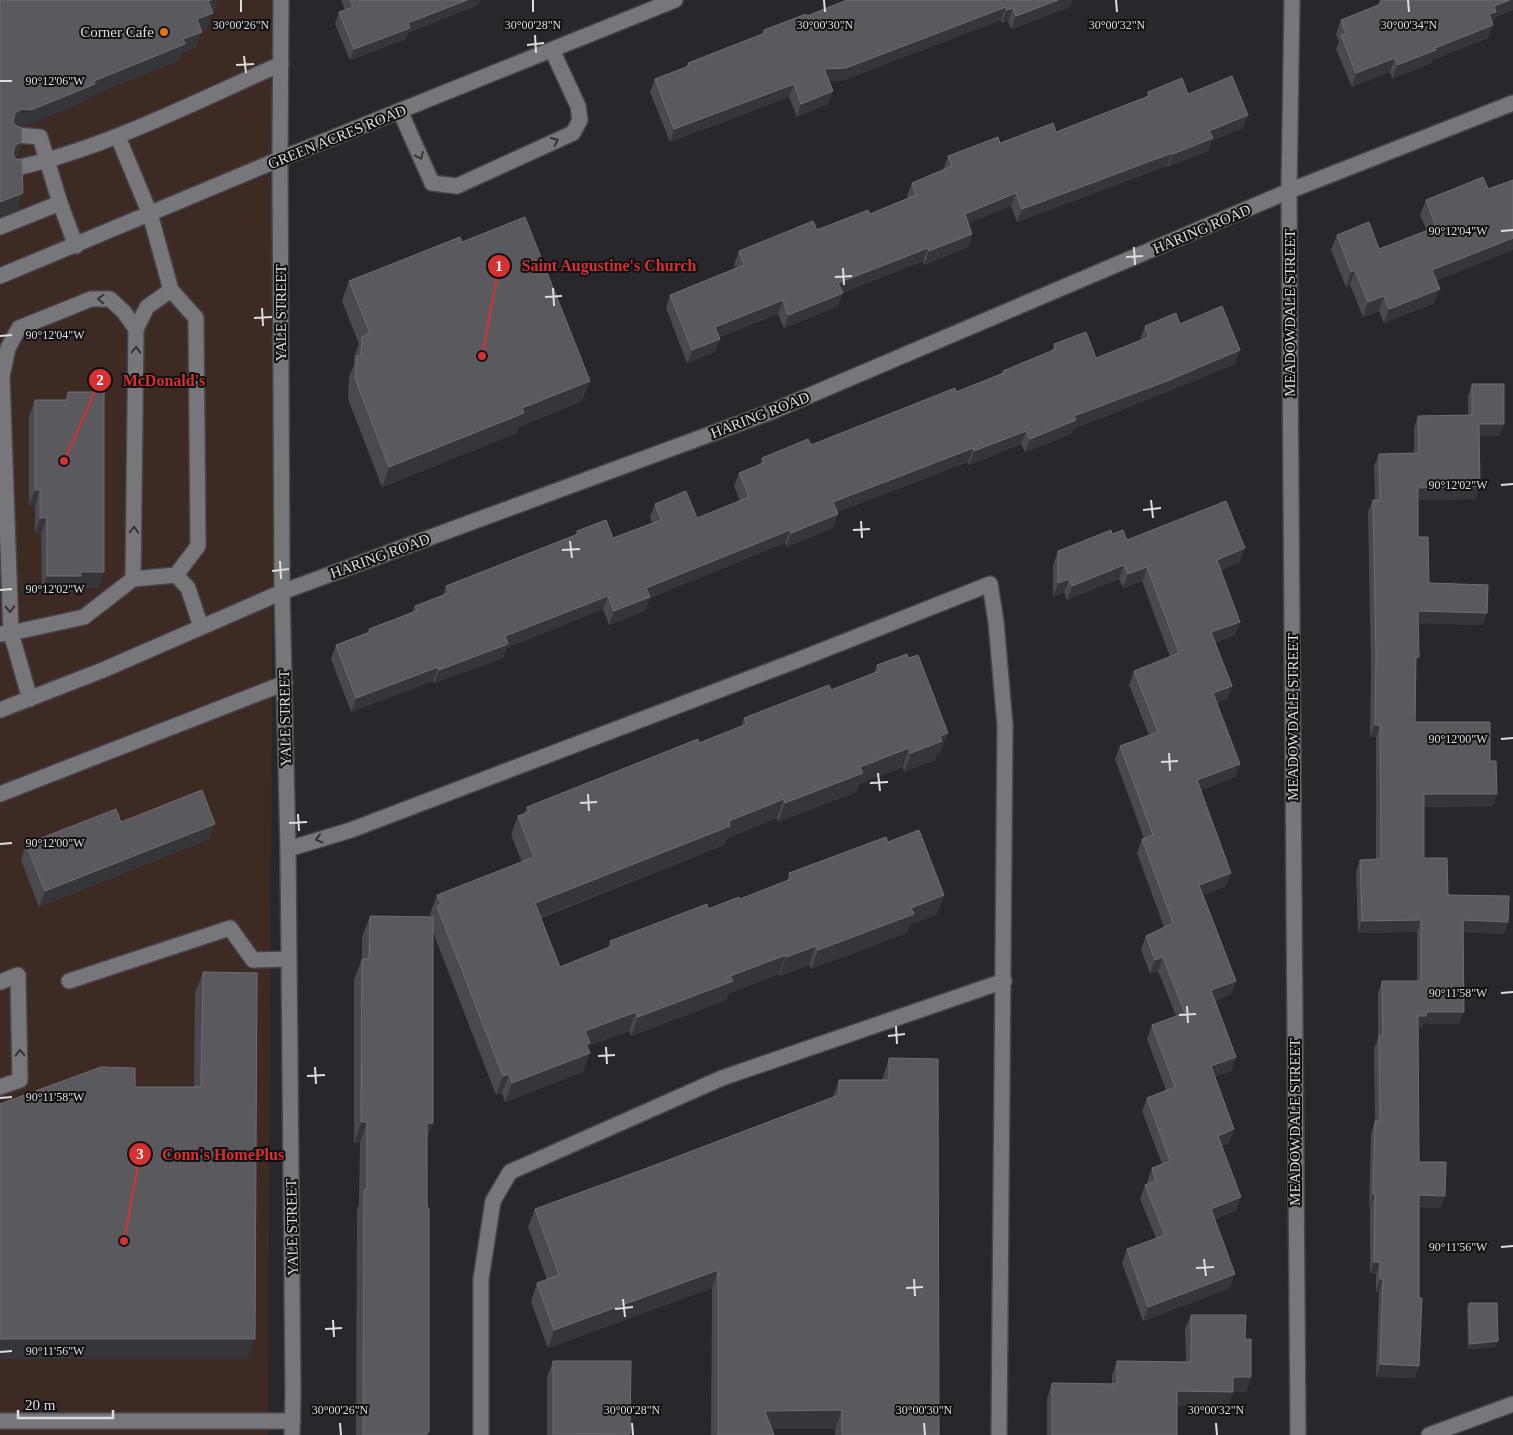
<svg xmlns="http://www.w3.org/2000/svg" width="1513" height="1435" font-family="'Times New Roman',serif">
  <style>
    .commercial { fill: #3c2a23 }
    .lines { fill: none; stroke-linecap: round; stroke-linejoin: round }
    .minor-casing { stroke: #464548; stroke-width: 18 }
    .minor { stroke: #77767a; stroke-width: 15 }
    .wall { fill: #4a494e }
    .shaded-wall { fill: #363539 }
    .building { fill: #5a595e; stroke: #6e6d72 }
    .oneway { stroke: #353436 }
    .ticks { fill: none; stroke: #dddcdf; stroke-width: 2 }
    .food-dot { fill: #e8710a; stroke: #111012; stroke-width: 2 }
    .labels { text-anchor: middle; stroke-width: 4; stroke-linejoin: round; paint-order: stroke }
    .poi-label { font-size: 15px; fill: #dddcdf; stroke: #111012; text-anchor: end }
    .street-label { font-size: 15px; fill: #dddcdf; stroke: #111012 }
    .ticks-label { font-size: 12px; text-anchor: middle; fill: #dddcdf; stroke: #111012; stroke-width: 4; stroke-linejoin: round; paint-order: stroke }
    .leader { fill: none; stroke: #d63131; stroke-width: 2 }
    .callout-dot { fill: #d63131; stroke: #111012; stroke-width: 2 }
    .mark-label { font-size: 15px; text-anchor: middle; font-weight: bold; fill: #fff }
    .callout-label { font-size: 16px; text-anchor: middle; font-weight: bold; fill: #d63131; stroke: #111012; stroke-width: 4; stroke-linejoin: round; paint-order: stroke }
  </style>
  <rect width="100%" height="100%" fill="#28272b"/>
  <path class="commercial" d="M 0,0 L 276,0 L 268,1435 L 0,1435 Z"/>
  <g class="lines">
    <g class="minor-casing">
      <path id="minor" d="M 281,0 L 280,159 L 282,592 L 288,849 L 293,1393 L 292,1435
        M 1292,0 L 1289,191 L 1290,357 L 1298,1435
        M 400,111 L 432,183 L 457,186 L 573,133 L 580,120 L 578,106 L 552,50
        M 118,137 L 150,214 L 171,290 L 196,318 L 198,546 L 176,575
        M 16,168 C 109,147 194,102 281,64
        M 60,203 L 76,246
        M 0,227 L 60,203 L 40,137 L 16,135
        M 0,276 L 280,159 L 675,0
        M 133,579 L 136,329 L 147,307 L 171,290
        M 0,634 L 11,633 L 2,376 L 8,348 L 19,328 L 91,299 L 110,299 L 124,312 L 136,329
        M 30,699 L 11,633 L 84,617 L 133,579 L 176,575 L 188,588 L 201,627
        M 0,710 L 103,670 L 282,592 L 773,411 L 1289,191 L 1513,103
        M 0,794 L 285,683
        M 288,849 L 351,830 L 798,660 L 990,584 L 996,622 L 1005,725 L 999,1435
        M 69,981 L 230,928 L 253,960 L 289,959
        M 0,982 L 18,975 L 20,1080 L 0,1087
        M 0,1421 L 293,1421
        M 481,1435 L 481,1279 L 493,1201 L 510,1172 L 722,1078 L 1004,981
        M 1429,1435 L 1513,1404"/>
    </g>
    <use href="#minor" class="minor"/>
  </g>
  <path class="wall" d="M 341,0 L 480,0 L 478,5 L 408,33 L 406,39 L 350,60 L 335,24 L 339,12 L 345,10 Z
    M 847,0 L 1072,0 L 1070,7 L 1011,29 L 1008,21 L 1002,23 L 1001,20 L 841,81 L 829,81 L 833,91 L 828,104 L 797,117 L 789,97 L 670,142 L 650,92 L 655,79 L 686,67 L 688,63 L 762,34 L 764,30 L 807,16 Z
    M 1513,0 L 1513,10 L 1494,18 L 1488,38 L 1432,60 L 1431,63 L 1392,79 L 1390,72 L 1352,87 L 1336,49 L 1339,42 L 1336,34 L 1341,20 L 1378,5 L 1380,1 Z
    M 1148,92 L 1188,94 L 1248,115 L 1243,128 L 1211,141 L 1208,151 L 1168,167 L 1167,166 L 1017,222 L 1011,206 L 968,223 L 972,234 L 968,247 L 924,265 L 923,261 L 842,293 L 838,306 L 784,328 L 778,314 L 719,337 L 720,339 L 715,352 L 687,363 L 666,308 L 670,295 L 736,269 L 734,265 L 739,251 L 870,214 L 908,198 L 907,196 L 912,183 L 943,170 L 948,156 L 1000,143 L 1056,132 L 1146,97 Z
    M 1483,177 L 1437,281 L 1434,303 L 1384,323 L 1379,311 L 1363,317 L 1350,285 L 1346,287 L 1331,250 L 1337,235 L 1379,249 L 1427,231 L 1420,215 L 1426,200 Z
    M 462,242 L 582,401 L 519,427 L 517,433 L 382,487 L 348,399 L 349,377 L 354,364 L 354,357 L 359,344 L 342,301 L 349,281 Z
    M 1180,324 L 1235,364 L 1162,394 L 1073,429 L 1071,434 L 1025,452 L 1021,444 L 969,465 L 968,462 L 837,512 L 838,514 L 833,528 L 786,547 L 785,543 L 650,598 L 645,611 L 609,625 L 603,609 L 507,648 L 503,658 L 434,683 L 433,681 L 351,712 L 331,659 L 336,645 L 368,632 L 369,629 L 412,612 L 415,606 L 443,595 L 446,586 L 575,535 L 577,531 L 613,538 L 652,523 L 650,517 L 655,504 L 697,518 L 740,501 L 734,486 L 739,473 L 760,464 L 762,458 L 811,445 L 956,392 L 1002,373 L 1003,371 L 1052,351 L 1054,344 L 1096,358 L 1140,340 L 1145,326 Z
    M 1472,384 L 1500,436 L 1479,436 L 1480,486 L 1475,499 L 1418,500 L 1418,537 L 1429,583 L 1483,625 L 1418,623 L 1416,664 L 1415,722 L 1490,761 L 1493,806 L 1424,807 L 1424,858 L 1448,895 L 1508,922 L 1504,934 L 1463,932 L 1459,1024 L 1423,1024 L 1422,1028 L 1418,1028 L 1419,1162 L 1441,1208 L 1419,1207 L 1415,1378 L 1376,1377 L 1379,1292 L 1376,1292 L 1376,1274 L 1370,1274 L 1370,1207 L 1369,1207 L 1371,1133 L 1375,1121 L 1374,1048 L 1378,1038 L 1378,993 L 1382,981 L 1417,981 L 1417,932 L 1358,933 L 1356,872 L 1360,860 L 1376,859 L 1376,737 L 1370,737 L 1371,669 L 1368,512 L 1373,500 L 1375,500 L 1374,466 L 1379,454 L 1414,453 L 1414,428 L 1418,416 L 1468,415 L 1468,396 Z
    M 68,392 L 99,588 L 76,588 L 75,592 L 42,592 L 41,533 L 35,533 L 35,506 L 29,506 L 29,416 L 35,400 L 65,400 Z
    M 1112,534 L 1127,540 L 1240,562 L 1221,570 L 1235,635 L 1215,643 L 1232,686 L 1227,699 L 1217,703 L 1240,764 L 1235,777 L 1201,790 L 1226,886 L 1203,895 L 1236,981 L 1231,994 L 1215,1001 L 1236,1057 L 1231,1071 L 1214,1077 L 1234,1129 L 1229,1143 L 1221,1146 L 1236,1211 L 1215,1219 L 1230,1288 L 1143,1321 L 1122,1263 L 1127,1249 L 1156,1238 L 1140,1199 L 1145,1185 L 1148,1184 L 1147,1182 L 1152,1168 L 1162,1164 L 1142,1111 L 1147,1098 L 1166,1090 L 1147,1039 L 1152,1025 L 1176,1016 L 1158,971 L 1150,974 L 1141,949 L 1146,936 L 1164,927 L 1137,853 L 1142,839 L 1144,838 L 1115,759 L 1120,746 L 1149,735 L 1129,685 L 1134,671 L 1170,657 L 1142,581 L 1123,588 L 1119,579 L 1067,600 L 1064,592 L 1053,597 L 1053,565 L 1058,551 Z
    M 877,665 L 941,752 L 937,753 L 935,760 L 904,772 L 903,767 L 859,784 L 856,792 L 778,822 L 777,818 L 726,839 L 724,845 L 541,918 L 560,967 L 608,948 L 610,941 L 740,899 L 787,881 L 789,873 L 888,842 L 944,895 L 937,914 L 910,925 L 907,933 L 811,969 L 809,965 L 780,976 L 779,974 L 729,993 L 726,1000 L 631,1036 L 629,1031 L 588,1046 L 583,1072 L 505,1102 L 502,1093 L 496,1095 L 433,932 L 427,1140 L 429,1432 L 428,1435 L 356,1435 L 357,1210 L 359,1203 L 360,1143 L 354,1143 L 354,979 L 362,959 L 362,937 L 370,916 L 432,917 L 430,914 L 437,895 L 522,862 L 511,835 L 518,816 L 524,814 L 527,807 L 741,727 L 744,718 L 831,690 L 874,673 Z
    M 121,822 L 215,824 L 209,839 L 39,907 L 21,860 L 26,844 Z
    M 203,972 L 248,1359 L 194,1087 L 195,993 Z
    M 889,1058 L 939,1435 L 835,1435 L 835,1429 L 772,1429 L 774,1435 L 711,1435 L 712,1288 L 548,1348 L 531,1302 L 537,1283 L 547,1280 L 528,1227 L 535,1209 L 650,1167 L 833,1097 L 839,1080 L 883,1080 L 883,1077 Z
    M 1469,1303 L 1496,1347 L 1468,1349 L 1467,1308 Z
    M 1191,1315 L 1245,1339 L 1251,1377 L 1246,1392 L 1233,1392 L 1228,1406 L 1177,1406 L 1177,1435 L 1047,1435 L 1047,1398 L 1052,1383 L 1112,1384 L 1112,1375 L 1117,1361 L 1186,1362 L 1185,1329 Z
    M 553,1361 L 630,1435 L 547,1435 L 547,1377 Z"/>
  <path class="shaded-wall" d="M 211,0 L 219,0 L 214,12 L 213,13 L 207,29 L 191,35 L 197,19 L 208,1 Z
    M 467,0 L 480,0 L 478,5 L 408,33 L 406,39 L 350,60 L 354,49 L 408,23 Z
    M 1058,0 L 1072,0 L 1070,7 L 1011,29 L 1016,16 Z
    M 1510,0 L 1513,0 L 1513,10 L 1494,18 L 1491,25 L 1489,14 L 1494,6 Z
    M 1006,7 L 1001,20 L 841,81 L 819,82 L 824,69 Z
    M 1013,8 L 1008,21 L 1002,23 L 1007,10 Z
    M 1493,25 L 1488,38 L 1432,60 L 1431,63 L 1392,79 L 1397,65 L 1435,48 Z
    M 202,32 L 196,48 L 181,54 L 179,61 L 91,96 L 89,100 L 25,126 L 16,126 L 9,129 L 15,113 L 94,81 L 183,39 Z
    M 1395,58 L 1390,72 L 1352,87 L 1356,73 Z
    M 794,84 L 789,97 L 670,142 L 674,129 Z
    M 833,91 L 828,104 L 797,117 L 801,104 Z
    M 1248,115 L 1243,128 L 1211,141 L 1208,151 L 1168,167 L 1173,154 L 1209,131 Z
    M 22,142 L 16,158 L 9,162 L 15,145 Z
    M 1172,153 L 1167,166 L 1017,222 L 1022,209 Z
    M 23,193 L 17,210 L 0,217 L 0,202 Z
    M 1016,193 L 1011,206 L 960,227 L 965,214 Z
    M 972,234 L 968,247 L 924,265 L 929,251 Z
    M 1513,238 L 1513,250 L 1427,285 L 1432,270 Z
    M 928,248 L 923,261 L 834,296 L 838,283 Z
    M 1355,270 L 1350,285 L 1346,287 L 1351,272 Z
    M 1440,289 L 1434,303 L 1384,323 L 1389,309 Z
    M 843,293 L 838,306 L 784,328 L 788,315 Z
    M 1384,296 L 1379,311 L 1363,317 L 1368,302 Z
    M 783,300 L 778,314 L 710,340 L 715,327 Z
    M 720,339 L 715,352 L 687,363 L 692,350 Z
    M 1240,350 L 1235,364 L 1162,394 L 1073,429 L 1071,434 L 1025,452 L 1030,439 L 1074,416 Z
    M 590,381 L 582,401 L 519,427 L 517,433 L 382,487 L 389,467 L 522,408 Z
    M 1479,424 L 1504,424 L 1500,436 L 1475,436 Z
    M 1026,431 L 1021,444 L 969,465 L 974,451 Z
    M 973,448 L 968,462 L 828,516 L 833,502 Z
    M 1480,486 L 1475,499 L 1413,500 L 1418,488 Z
    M 35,490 L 40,490 L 35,506 L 29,506 Z
    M 838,514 L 833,528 L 786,547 L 791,533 Z
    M 40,518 L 47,518 L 41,533 L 35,533 Z
    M 790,530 L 785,543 L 650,598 L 645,611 L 609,625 L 614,611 L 646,588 Z
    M 1245,548 L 1240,562 L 1212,573 L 1217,560 Z
    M 1124,565 L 1119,579 L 1067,600 L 1072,586 Z
    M 1147,567 L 1142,581 L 1123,588 L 1128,574 Z
    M 80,572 L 104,572 L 99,588 L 76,588 L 75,592 L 42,592 L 47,576 Z
    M 1069,579 L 1064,592 L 1053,597 L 1058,583 Z
    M 608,596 L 603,609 L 507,648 L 503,658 L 434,683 L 439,670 L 505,636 Z
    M 1418,611 L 1487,613 L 1483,625 L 1414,623 Z
    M 1240,622 L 1235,635 L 1206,646 L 1211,632 Z
    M 438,667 L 433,681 L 351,712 L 356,698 Z
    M 1232,686 L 1227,699 L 1208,707 L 1213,693 Z
    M 1375,725 L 1380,725 L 1376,737 L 1370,737 Z
    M 948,733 L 941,752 L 937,753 L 935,760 L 904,772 L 911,753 L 940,736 Z
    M 909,748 L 903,767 L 859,784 L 856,792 L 778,822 L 785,803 L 860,767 Z
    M 1240,764 L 1235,777 L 1192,793 L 1197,780 Z
    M 1424,794 L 1497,794 L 1493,806 L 1419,807 Z
    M 784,799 L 777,818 L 726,839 L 724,845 L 528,922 L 535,903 L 729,821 Z
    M 215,824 L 209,839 L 39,907 L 45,891 Z
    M 1231,873 L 1226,886 L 1194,899 L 1199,885 Z
    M 944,895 L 937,914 L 910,925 L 907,933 L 811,969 L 818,950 L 911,908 Z
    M 1421,920 L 1417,932 L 1358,933 L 1362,921 Z
    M 1463,920 L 1508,922 L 1504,934 L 1459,932 Z
    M 816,946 L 809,965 L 780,976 L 786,957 Z
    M 786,955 L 779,974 L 729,993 L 726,1000 L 631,1036 L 638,1017 L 730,976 Z
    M 1163,957 L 1158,971 L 1150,974 L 1155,960 Z
    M 1236,981 L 1231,994 L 1206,1004 L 1211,990 Z
    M 636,1012 L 629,1031 L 588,1046 L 585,1055 L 590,1053 L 583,1072 L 505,1102 L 512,1083 L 585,1031 Z
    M 1427,1012 L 1464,1012 L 1459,1024 L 1423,1024 L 1422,1028 L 1414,1028 L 1418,1016 Z
    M 1236,1057 L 1231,1071 L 1206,1080 L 1211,1066 Z
    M 509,1074 L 502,1093 L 496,1095 L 503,1076 Z
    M 361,1122 L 367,1122 L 360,1143 L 354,1143 Z
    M 427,1123 L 433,1123 L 426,1143 Z
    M 1234,1129 L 1229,1143 L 1213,1149 L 1218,1136 Z
    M 1373,1194 L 1375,1194 L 1370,1207 L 1369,1207 Z
    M 1419,1195 L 1445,1196 L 1441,1208 L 1414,1207 Z
    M 1241,1197 L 1236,1211 L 1206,1222 L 1211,1209 Z
    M 1374,1262 L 1380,1262 L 1376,1274 L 1370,1274 Z
    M 718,1270 L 712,1288 L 548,1348 L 554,1330 Z
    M 1235,1274 L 1230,1288 L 1143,1321 L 1148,1307 Z
    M 1380,1279 L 1383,1279 L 1379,1292 L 1376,1292 Z
    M 0,1339 L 255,1339 L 248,1359 L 0,1359 Z
    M 1498,1341 L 1496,1347 L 1468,1349 L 1470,1344 Z
    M 1380,1364 L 1419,1366 L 1415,1378 L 1376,1377 Z
    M 1233,1377 L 1251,1377 L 1246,1392 L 1228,1392 Z
    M 1177,1391 L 1233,1392 L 1228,1406 L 1172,1406 Z
    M 842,1410 L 835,1429 L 758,1429 L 765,1411 Z
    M 553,1434 L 630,1434 L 553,1435 Z"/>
  <path class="building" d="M 0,0 L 211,0 L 208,1 L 213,13 L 197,19 L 202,32 L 183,39 L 185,44 L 94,81 L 95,84 L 31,110 L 22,109 L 15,113 L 13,122 L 16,126 L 22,128 L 22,142 L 15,145 L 13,154 L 16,159 L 22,161 L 23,193 L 0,202 Z
    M 350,0 L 467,0 L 408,23 L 410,28 L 354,49 L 339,12 L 353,7 Z
    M 847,0 L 1058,0 L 1016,16 L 1013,8 L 1007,10 L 1006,7 L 846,68 L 824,69 L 833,91 L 801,104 L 794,84 L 674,129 L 655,79 L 689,66 L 688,63 L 765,33 L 764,30 L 806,14 L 807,16 Z
    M 1383,0 L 1510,0 L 1494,6 L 1496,12 L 1489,14 L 1493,25 L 1435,48 L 1436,50 L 1397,65 L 1395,58 L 1356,73 L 1341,35 L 1346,34 L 1341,20 L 1381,4 L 1380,1 Z
    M 1232,76 L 1248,115 L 1209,131 L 1213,138 L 1173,154 L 1172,153 L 1022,209 L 1016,193 L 965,214 L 972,234 L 929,251 L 928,248 L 838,283 L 843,293 L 788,315 L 783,300 L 715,327 L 720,339 L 692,350 L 670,295 L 744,265 L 739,251 L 813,221 L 817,230 L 868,210 L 870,214 L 916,195 L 912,183 L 952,166 L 948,156 L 998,137 L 1000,143 L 1053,123 L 1056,132 L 1149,96 L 1148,92 L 1182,78 L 1188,94 Z
    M 1483,177 L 1488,189 L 1513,180 L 1513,238 L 1432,270 L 1440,289 L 1389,309 L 1384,296 L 1368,302 L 1355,270 L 1351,272 L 1337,235 L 1369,222 L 1379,249 L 1436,227 L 1426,200 Z
    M 525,217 L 590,381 L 522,408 L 524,413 L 389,467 L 355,378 L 357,356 L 361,355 L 362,337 L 370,333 L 349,281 L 460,237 L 462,242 Z
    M 1222,306 L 1240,350 L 1167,381 L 1074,416 L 1076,420 L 1030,439 L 1026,431 L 974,451 L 973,448 L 833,502 L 838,514 L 791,533 L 790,530 L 646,588 L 650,597 L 614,611 L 608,596 L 505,636 L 508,644 L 439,670 L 438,667 L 356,698 L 336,645 L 370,632 L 369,629 L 417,611 L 415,606 L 449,593 L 446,586 L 578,534 L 577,531 L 606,520 L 613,538 L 661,520 L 655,504 L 686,491 L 697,518 L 749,497 L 739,473 L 764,463 L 762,458 L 808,439 L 811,445 L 955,388 L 956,392 L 1004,373 L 1003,371 L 1056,349 L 1054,344 L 1086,332 L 1096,358 L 1149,337 L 1145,326 L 1176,313 L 1180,324 Z
    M 1472,384 L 1504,384 L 1504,424 L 1479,424 L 1480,486 L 1418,488 L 1418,537 L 1428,537 L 1429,583 L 1488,585 L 1487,613 L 1418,611 L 1419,657 L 1416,657 L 1415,722 L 1490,722 L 1490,761 L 1496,761 L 1497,794 L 1424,794 L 1424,858 L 1447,858 L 1448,895 L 1509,896 L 1508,922 L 1463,920 L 1464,1012 L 1427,1012 L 1426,1016 L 1418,1016 L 1419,1162 L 1446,1162 L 1445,1196 L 1419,1195 L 1419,1298 L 1422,1298 L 1419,1366 L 1380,1364 L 1383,1279 L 1380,1279 L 1380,1262 L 1374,1262 L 1375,1194 L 1373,1194 L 1375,1121 L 1380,1121 L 1379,1036 L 1383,1036 L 1382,981 L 1421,981 L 1421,920 L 1362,921 L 1360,860 L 1381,859 L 1380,725 L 1375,725 L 1376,656 L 1373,500 L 1380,500 L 1379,454 L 1419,453 L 1418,416 L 1472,415 Z
    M 68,392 L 104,392 L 104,572 L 80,572 L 81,576 L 47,576 L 47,518 L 40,518 L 40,490 L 35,490 L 35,400 L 68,400 Z
    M 1226,501 L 1245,548 L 1217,560 L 1240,622 L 1211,632 L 1232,686 L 1213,693 L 1240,764 L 1197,780 L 1231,873 L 1199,885 L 1236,981 L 1211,990 L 1236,1057 L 1211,1066 L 1234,1129 L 1218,1136 L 1241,1197 L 1211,1209 L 1235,1274 L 1148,1307 L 1127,1249 L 1165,1235 L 1145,1185 L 1156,1181 L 1152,1168 L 1170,1161 L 1147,1098 L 1175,1087 L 1152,1025 L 1185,1013 L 1163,957 L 1155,960 L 1146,936 L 1173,923 L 1142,839 L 1153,835 L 1120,746 L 1158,732 L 1134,671 L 1179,653 L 1147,567 L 1128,574 L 1124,565 L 1072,586 L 1069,579 L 1058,583 L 1058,551 L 1111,530 L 1112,534 L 1123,530 L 1127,540 Z
    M 907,654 L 909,658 L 918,655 L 948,733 L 940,736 L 942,741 L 911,753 L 909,748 L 860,767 L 863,773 L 785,803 L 784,799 L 729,821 L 730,826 L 535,903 L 560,967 L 612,946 L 610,941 L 707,904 L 708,909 L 739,897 L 740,899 L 791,879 L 789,873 L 886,837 L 888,842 L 919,830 L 944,895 L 911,908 L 914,914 L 818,950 L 816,946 L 786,957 L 786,955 L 730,976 L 733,981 L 638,1017 L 636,1012 L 585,1031 L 590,1043 L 586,1044 L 590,1053 L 512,1083 L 509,1074 L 503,1076 L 437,906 L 441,904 L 437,895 L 534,857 L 518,816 L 529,812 L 527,807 L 698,739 L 699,743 L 747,724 L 744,718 L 829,685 L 831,690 L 879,671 L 877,665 Z
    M 202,790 L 215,824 L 45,891 L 26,844 L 116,809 L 121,822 Z
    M 370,916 L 433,917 L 433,1123 L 427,1123 L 427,1208 L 429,1208 L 429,1432 L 426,1432 L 426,1435 L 363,1435 L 364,1190 L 367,1190 L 367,1122 L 361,1122 L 362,959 L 369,959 Z
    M 203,972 L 257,973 L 255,1339 L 0,1339 L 0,1104 L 101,1067 L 135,1068 L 135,1087 L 201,1087 Z
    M 889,1058 L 938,1059 L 939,1435 L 842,1435 L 842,1410 L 765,1411 L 774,1435 L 718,1435 L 718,1270 L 554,1330 L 537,1283 L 559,1275 L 535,1209 L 650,1167 L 839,1095 L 839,1080 L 889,1080 Z
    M 1469,1303 L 1497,1303 L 1498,1341 L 1470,1344 Z
    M 1191,1315 L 1246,1315 L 1245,1339 L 1251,1339 L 1251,1377 L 1233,1377 L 1233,1392 L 1177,1391 L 1177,1435 L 1052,1435 L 1052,1383 L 1117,1384 L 1117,1361 L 1191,1362 Z
    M 553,1361 L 631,1361 L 630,1434 L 553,1434 Z"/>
  <defs><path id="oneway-chevron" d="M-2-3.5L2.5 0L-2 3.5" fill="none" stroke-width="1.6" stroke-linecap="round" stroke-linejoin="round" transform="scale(1.25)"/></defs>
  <g class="oneway">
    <use href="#oneway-chevron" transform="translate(555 141) rotate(-25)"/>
    <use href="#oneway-chevron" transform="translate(420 156) rotate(65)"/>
    <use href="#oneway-chevron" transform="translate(101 299) rotate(-178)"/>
    <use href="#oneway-chevron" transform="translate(136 350) rotate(-89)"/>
    <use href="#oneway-chevron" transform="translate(134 530) rotate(-89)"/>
    <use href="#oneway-chevron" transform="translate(10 609) rotate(88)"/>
    <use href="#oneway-chevron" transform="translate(319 839) rotate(163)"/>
    <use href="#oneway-chevron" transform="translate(20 1053) rotate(-91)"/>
  </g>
  <path class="ticks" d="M 241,0 L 241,12M 533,0 L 533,12M 824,0 L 825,12M 1116,0 L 1117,12M 1408,0 L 1409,12M 535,35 L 536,53M 527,45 L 544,43M 244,56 L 246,73M 236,65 L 254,64M 0,81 L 12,81M 1501,231 L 1513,230M 1134,247 L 1135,265M 1126,257 L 1143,256M 843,268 L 844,285M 835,277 L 852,276M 553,288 L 554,306M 545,297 L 562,296M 262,308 L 263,326M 254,318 L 272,317M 0,336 L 12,335M 1501,485 L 1513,484M 1151,500 L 1153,518M 1143,510 L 1161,508M 861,521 L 862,538M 853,530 L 870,529M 570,541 L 572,558M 562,550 L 580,549M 280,561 L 281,579M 272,571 L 289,569M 0,590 L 12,589M 1501,739 L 1513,738M 1169,753 L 1170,771M 1161,762 L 1178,761M 878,773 L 880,791M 870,783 L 888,782M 588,794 L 589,811M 580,803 L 597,802M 298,814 L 299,831M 289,823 L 307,822M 0,844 L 12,843M 1501,993 L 1513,992M 1187,1006 L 1188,1023M 1179,1015 L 1196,1014M 896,1026 L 897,1044M 888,1036 L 905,1034M 606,1047 L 607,1064M 598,1056 L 615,1055M 315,1067 L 316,1084M 307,1076 L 325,1075M 0,1098 L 12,1097M 1501,1247 L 1513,1246M 1204,1259 L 1206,1276M 1196,1268 L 1214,1267M 914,1279 L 915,1296M 906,1288 L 923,1287M 623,1299 L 625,1317M 615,1309 L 633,1307M 333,1320 L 334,1337M 325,1329 L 342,1328M 0,1352 L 12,1351M 340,1423 L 341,1435M 632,1423 L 633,1435M 924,1423 L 925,1435M 1216,1423 L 1217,1435"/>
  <circle class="food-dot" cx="164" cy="32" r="5"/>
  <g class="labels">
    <g class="poi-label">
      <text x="154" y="37">Corner Cafe</text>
    </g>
    <g class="street-label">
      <text transform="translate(337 137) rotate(-22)" y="5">GREEN ACRES ROAD</text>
      <text transform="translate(1202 229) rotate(-23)" y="5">HARING ROAD</text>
      <text transform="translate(281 313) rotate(-90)" y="5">YALE STREET</text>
      <text transform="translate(1290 313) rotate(-90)" y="5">MEADOWDALE STREET</text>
      <text transform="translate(760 415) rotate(-21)" y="5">HARING ROAD</text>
      <text transform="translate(380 556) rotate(-20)" y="5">HARING ROAD</text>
      <text transform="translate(1293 717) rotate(-90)" y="5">MEADOWDALE STREET</text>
      <text transform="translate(285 718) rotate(-91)" y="5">YALE STREET</text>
      <text transform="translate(1295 1122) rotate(-90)" y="5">MEADOWDALE STREET</text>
      <text transform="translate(292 1227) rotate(-91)" y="5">YALE STREET</text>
    </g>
  </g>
  <g class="ticks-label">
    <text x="241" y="29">30°00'26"N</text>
    <text x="533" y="29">30°00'28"N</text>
    <text x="825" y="29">30°00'30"N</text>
    <text x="1117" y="29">30°00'32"N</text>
    <text x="1409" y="29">30°00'34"N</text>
    <text x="55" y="85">90°12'06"W</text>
    <text x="1458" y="235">90°12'04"W</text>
    <text x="55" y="339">90°12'04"W</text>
    <text x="1458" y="489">90°12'02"W</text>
    <text x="55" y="593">90°12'02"W</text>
    <text x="1458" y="743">90°12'00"W</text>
    <text x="55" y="847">90°12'00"W</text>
    <text x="1458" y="997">90°11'58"W</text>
    <text x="55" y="1101">90°11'58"W</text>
    <text x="1458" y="1251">90°11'56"W</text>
    <text x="55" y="1355">90°11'56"W</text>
    <text x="340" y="1414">30°00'26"N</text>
    <text x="632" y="1414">30°00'28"N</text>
    <text x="924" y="1414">30°00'30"N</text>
    <text x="1216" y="1414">30°00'32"N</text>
  </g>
  <path class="leader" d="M482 356L499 266M64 461L100 380M124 1241L140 1154"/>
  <g class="callout-dot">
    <circle cx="482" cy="356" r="5"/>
    <circle cx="64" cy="461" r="5"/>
    <circle cx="124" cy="1241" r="5"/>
    <circle cx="499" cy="266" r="12"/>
    <circle cx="100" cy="380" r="12"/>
    <circle cx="140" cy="1154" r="12"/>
  </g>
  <g class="mark-label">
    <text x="499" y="271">1</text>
    <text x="100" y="385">2</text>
    <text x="140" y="1159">3</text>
  </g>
  <g class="callout-label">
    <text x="609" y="271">Saint Augustine's Church</text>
    <text x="164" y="386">McDonald's</text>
    <text x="223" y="1160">Conn's HomePlus</text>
  </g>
  <path d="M18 1410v8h95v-8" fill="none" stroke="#dddcdf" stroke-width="2.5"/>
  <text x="25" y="1410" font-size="15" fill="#dddcdf" stroke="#111012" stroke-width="4" paint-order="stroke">20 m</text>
</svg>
